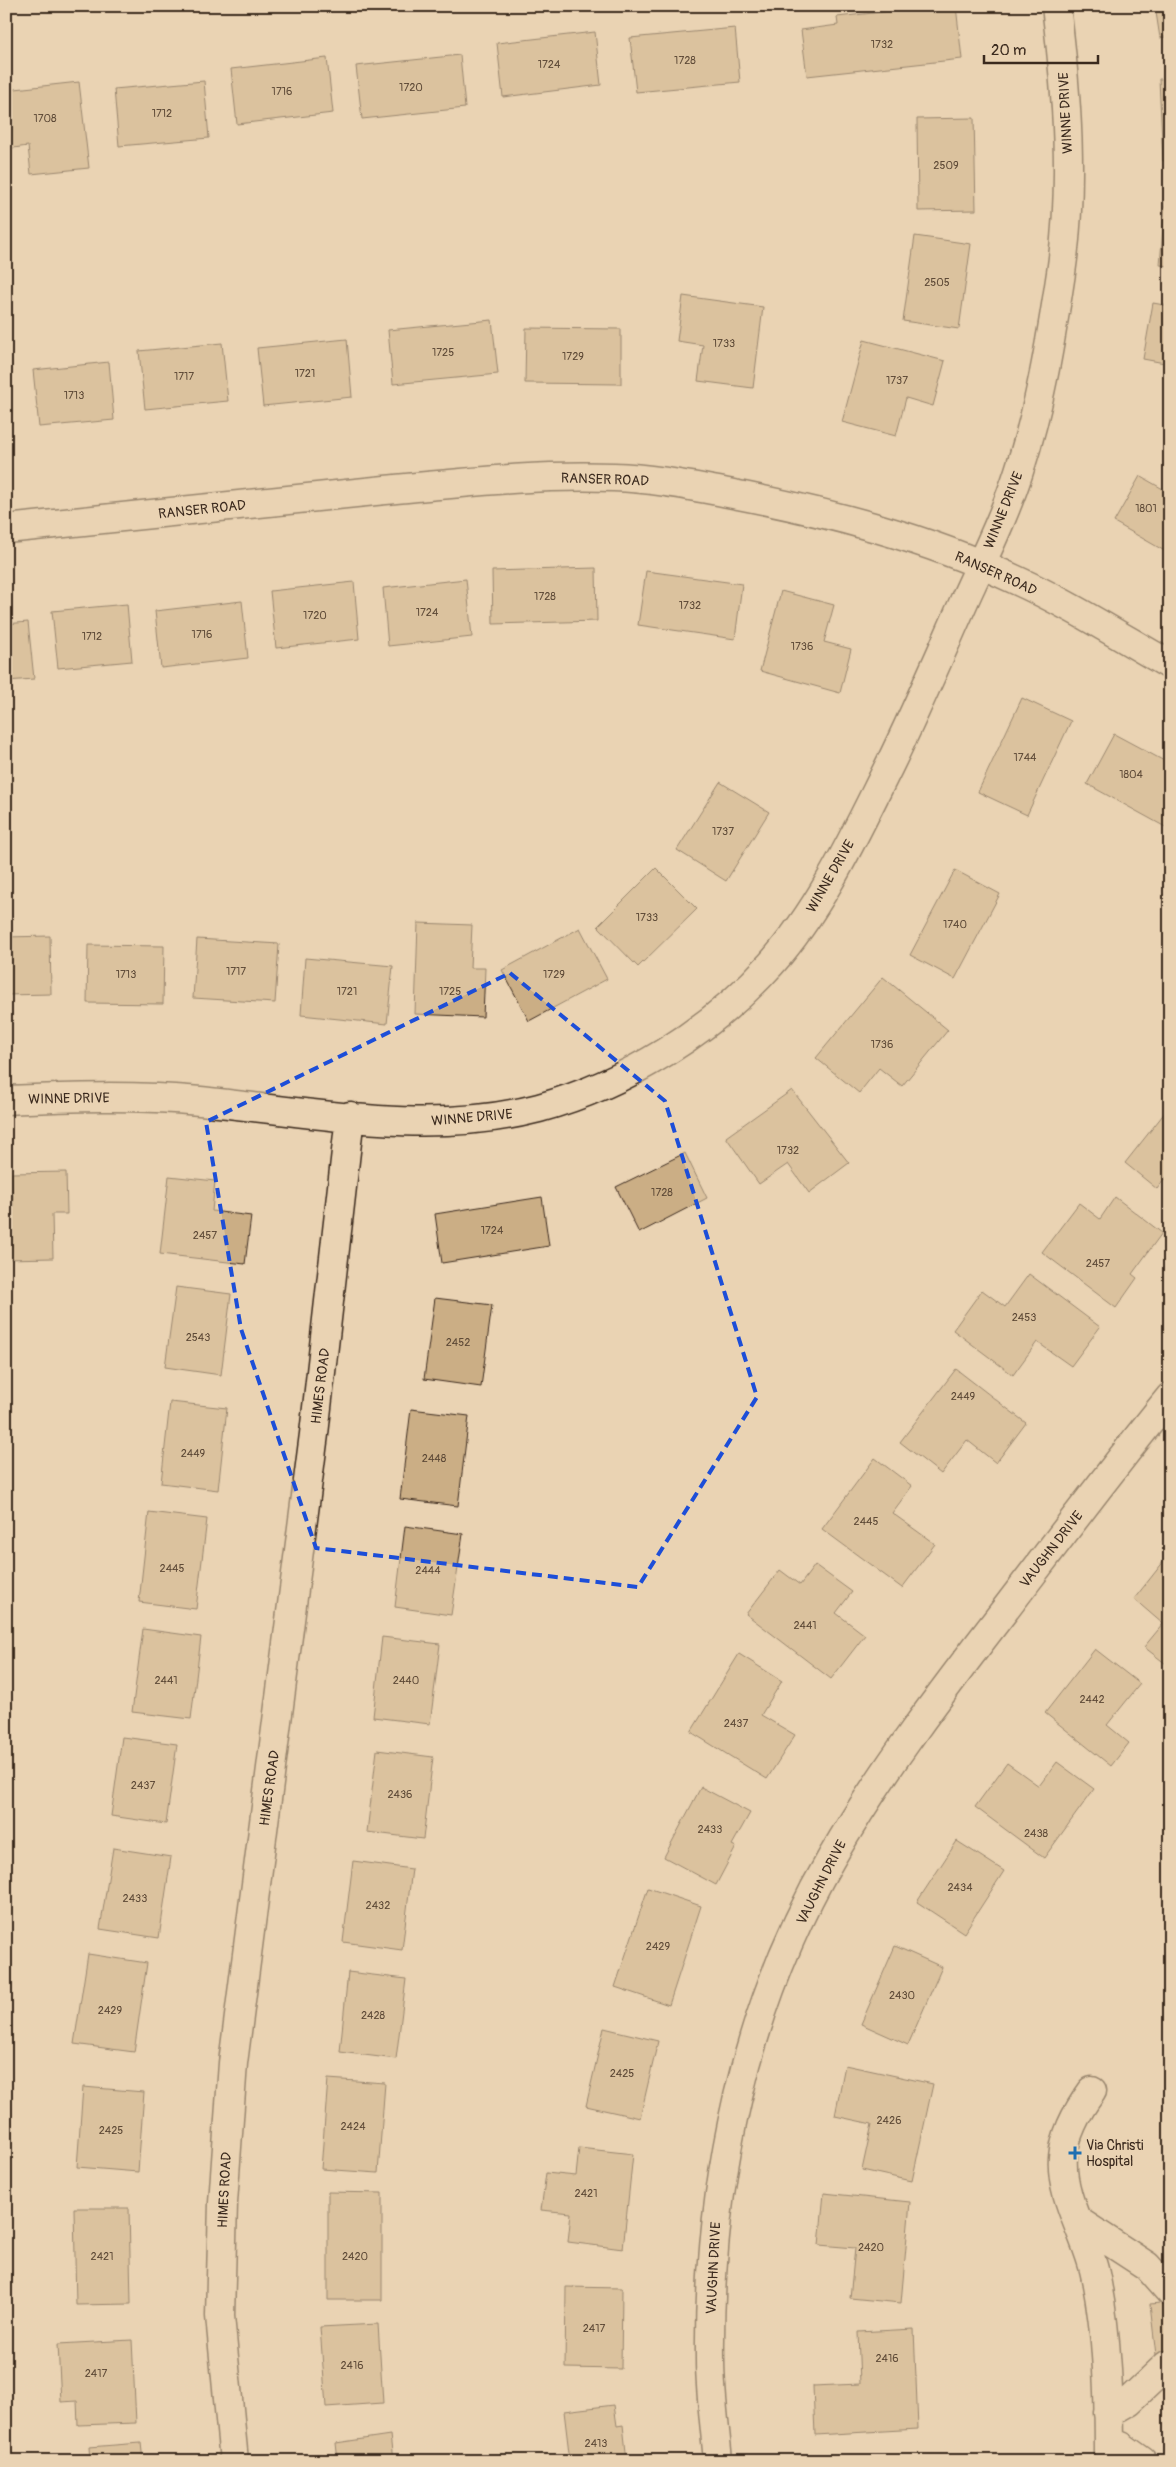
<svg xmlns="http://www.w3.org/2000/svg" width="1176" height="2467" font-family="Pangolin,sans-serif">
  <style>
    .building { fill: #cbae85; stroke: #3b2a1e }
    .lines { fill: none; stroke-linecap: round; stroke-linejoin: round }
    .minor-casing { stroke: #3b2a1e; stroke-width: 31 }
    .minor { stroke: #ead3b3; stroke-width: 28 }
    .marked { fill: none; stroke: #1d4ed8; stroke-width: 4; stroke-dasharray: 10 6; stroke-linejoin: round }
    .poi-dot { fill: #1f6fb2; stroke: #ead3b3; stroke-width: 2 }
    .labels { text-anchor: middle; stroke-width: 5; stroke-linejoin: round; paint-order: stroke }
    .number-label { font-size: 11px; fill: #5f4b38 }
    .street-label { font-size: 14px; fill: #3b2a1e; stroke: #ead3b3 }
    .poi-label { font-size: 14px; fill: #3b2a1e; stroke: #ead3b3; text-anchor: start }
  </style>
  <rect width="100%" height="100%" fill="#ead3b3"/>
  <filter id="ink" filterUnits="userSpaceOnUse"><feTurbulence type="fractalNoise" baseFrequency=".02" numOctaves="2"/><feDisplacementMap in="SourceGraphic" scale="10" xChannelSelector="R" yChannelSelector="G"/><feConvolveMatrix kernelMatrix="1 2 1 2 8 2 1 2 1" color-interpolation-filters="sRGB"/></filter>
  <g filter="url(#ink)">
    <path class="building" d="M 936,6 L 956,6 L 962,59 L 807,76 L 801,30 L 838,25 L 837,17 Z
      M 1155,6 L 1170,6 L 1170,36 L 1160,38 Z
      M 735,28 L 740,82 L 636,92 L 630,38 Z
      M 595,32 L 601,85 L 503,97 L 497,43 Z
      M 460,55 L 465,108 L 362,119 L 356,66 Z
      M 327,58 L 333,113 L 237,124 L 231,69 Z
      M 1159,79 L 1170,79 L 1170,161 L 1163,161 Z
      M 204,81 L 209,138 L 119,146 L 114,89 Z
      M 79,82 L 89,168 L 31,174 L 28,146 L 6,149 L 6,90 Z
      M 974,118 L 976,210 L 918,211 L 917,119 Z
      M 1167,177 L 1170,177 L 1170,266 L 1160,265 Z
      M 915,236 L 971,244 L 959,329 L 903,321 Z
      M 683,296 L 763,307 L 753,388 L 698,381 L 703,345 L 677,341 Z
      M 1153,303 L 1170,306 L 1170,364 L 1143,359 Z
      M 492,320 L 498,374 L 393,384 L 388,330 Z
      M 526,328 L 621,329 L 621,384 L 525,383 Z
      M 347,339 L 352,397 L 263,406 L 257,348 Z
      M 864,340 L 945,361 L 933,406 L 906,398 L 896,436 L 842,422 Z
      M 222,343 L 228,401 L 145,409 L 139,351 Z
      M 109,362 L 114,420 L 39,427 L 33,370 Z
      M 1140,476 L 1170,493 L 1170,554 L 1114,522 Z
      M 596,568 L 597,621 L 493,624 L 492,571 Z
      M 646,571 L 742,584 L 735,639 L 638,625 Z
      M 466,579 L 472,637 L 388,646 L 383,588 Z
      M 354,582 L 359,639 L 276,648 L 270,591 Z
      M 781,591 L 834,605 L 824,642 L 851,649 L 840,693 L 760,671 Z
      M 242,601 L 248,658 L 161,668 L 155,611 Z
      M 127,604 L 132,661 L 58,668 L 52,611 Z
      M 28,622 L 34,679 L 6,681 L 6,624 Z
      M 1022,698 L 1071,721 L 1027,815 L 978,792 Z
      M 1114,734 L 1170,764 L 1169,829 L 1087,784 Z
      M 720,782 L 769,812 L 726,881 L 677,850 Z
      M 656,868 L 697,909 L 638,967 L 598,926 Z
      M 955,870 L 1000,894 L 955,979 L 910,955 Z
      M 418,923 L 472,925 L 470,968 L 485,968 L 483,1017 L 415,1014 Z
      M 580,928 L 607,979 L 529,1021 L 502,970 Z
      M 50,936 L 51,994 L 6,995 L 6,937 Z
      M 197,939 L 279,944 L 275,1003 L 193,998 Z
      M 88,945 L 164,946 L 163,1004 L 87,1003 Z
      M 305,958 L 393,966 L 387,1024 L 301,1015 Z
      M 883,977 L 948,1030 L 902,1086 L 879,1068 L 859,1093 L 816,1058 Z
      M 792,1090 L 849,1163 L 809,1193 L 788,1164 L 759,1184 L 726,1137 Z
      M 1170,1106 L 1170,1172 L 1157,1189 L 1125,1163 Z
      M 685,1153 L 707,1198 L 639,1233 L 616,1187 Z
      M 66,1172 L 67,1214 L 52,1214 L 53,1258 L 6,1259 L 6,1208 L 13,1207 L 12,1173 Z
      M 169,1176 L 215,1181 L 212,1211 L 251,1216 L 245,1264 L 160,1254 Z
      M 542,1197 L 549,1246 L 442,1263 L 435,1214 Z
      M 1115,1197 L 1162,1233 L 1132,1274 L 1137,1278 L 1116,1308 L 1042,1252 L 1079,1203 L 1100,1219 Z
      M 1029,1274 L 1100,1327 L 1071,1366 L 1037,1342 L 1013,1375 L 953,1330 L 982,1290 L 1005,1307 Z
      M 176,1287 L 231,1294 L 221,1375 L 165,1367 Z
      M 435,1298 L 492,1305 L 481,1387 L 424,1379 Z
      M 956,1369 L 1026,1423 L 996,1463 L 967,1440 L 941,1474 L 900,1442 Z
      M 170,1402 L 227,1408 L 218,1490 L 161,1483 Z
      M 411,1409 L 469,1416 L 458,1506 L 400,1499 Z
      M 875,1458 L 912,1486 L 892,1513 L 935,1544 L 902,1588 L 822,1529 Z
      M 149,1512 L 207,1519 L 196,1609 L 139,1602 Z
      M 405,1526 L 463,1534 L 451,1615 L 395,1607 Z
      M 1168,1556 L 1170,1557 L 1170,1667 L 1144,1647 L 1163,1624 L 1134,1599 Z
      M 815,1565 L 852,1592 L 836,1613 L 865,1635 L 831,1679 L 746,1614 L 780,1570 L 800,1585 Z
      M 143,1629 L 201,1637 L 191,1719 L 132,1712 Z
      M 382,1637 L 440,1644 L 430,1724 L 373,1717 Z
      M 1095,1649 L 1140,1684 L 1107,1725 L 1129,1743 L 1111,1766 L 1045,1713 Z
      M 739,1654 L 782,1681 L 761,1715 L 795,1735 L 767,1779 L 691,1732 Z
      M 122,1737 L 177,1744 L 166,1824 L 111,1816 Z
      M 377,1750 L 433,1757 L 423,1839 L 367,1832 Z
      M 1057,1762 L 1094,1789 L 1044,1858 L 975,1807 L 1007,1763 L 1039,1786 Z
      M 701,1787 L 750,1813 L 732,1845 L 736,1847 L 716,1885 L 664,1857 Z
      M 957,1841 L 1004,1871 L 964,1933 L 917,1902 Z
      M 113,1848 L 171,1857 L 159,1938 L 100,1929 Z
      M 353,1861 L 412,1869 L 402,1950 L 343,1942 Z
      M 648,1888 L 701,1906 L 669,2005 L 615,1987 Z
      M 895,1946 L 942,1967 L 908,2045 L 861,2024 Z
      M 88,1954 L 147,1963 L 134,2052 L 74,2044 Z
      M 348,1972 L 406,1979 L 396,2059 L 340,2052 Z
      M 604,2028 L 658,2041 L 640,2118 L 586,2106 Z
      M 845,2065 L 933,2084 L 912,2181 L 862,2170 L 872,2124 L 835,2116 Z
      M 328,2079 L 385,2083 L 378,2173 L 321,2169 Z
      M 83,2087 L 144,2092 L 138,2172 L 77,2167 Z
      M 579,2148 L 633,2154 L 623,2249 L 568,2242 L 571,2213 L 541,2210 L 546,2173 L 576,2176 Z
      M 328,2192 L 382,2193 L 382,2300 L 328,2300 Z
      M 824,2193 L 910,2202 L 901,2303 L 850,2298 L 855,2248 L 819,2245 Z
      M 74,2208 L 129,2208 L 131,2304 L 76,2305 Z
      M 566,2287 L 622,2288 L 621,2369 L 565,2368 Z
      M 1170,2302 L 1170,2366 L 1156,2355 L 1150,2304 Z
      M 378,2324 L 383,2403 L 326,2407 L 320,2327 Z
      M 914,2329 L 918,2429 L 815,2435 L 813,2386 L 860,2384 L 858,2332 Z
      M 132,2340 L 136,2423 L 78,2425 L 77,2401 L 61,2402 L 58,2344 Z
      M 614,2405 L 617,2426 L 623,2425 L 627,2461 L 570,2461 L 564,2411 Z
      M 390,2435 L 393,2461 L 338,2461 L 336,2443 Z
      M 141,2443 L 143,2461 L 90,2461 L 89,2447 Z"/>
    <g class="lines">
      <g class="minor-casing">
        <path id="minor" d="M 6,529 C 133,517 259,502 385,490 C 461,483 538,474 614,477 C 652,478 690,486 728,493 C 827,512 925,537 1016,580 C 1069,604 1119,636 1170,665
          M 6,1100 C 71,1097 136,1095 200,1101 C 311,1112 429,1137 539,1108 C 626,1084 711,1031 771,964 C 822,907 855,834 889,766 C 916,711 940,655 965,599 C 984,557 1005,515 1019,471 C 1040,407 1051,339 1061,273 C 1074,185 1067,94 1056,6
          M 1092,2091 C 1078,2110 1065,2133 1063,2157 C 1060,2197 1087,2236 1095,2274 C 1108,2335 1109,2399 1109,2461
          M 1078,2221 L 1147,2266 L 1170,2292
          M 1108,2413 L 1129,2401 L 1167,2365
          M 1109,2443 L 1121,2446 L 1142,2461
          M 234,2461 L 220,2316 L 223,2203 L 233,2063 L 314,1434 L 350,1116
          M 718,2461 C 715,2427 710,2393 710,2359 C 708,2186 744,2008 832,1857 C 882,1770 943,1690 1004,1611 C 1059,1539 1113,1467 1170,1397"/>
      </g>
      <use href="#minor" class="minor"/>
    </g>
  </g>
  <path d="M0 0H1176V2467H0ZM 510,973 L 665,1101 L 757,1397 L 638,1587 L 316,1548 L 241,1329 L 206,1122 Z" fill="#ead3b3" fill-opacity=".55" fill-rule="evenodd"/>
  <path class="marked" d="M 510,973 L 665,1101 L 757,1397 L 638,1587 L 316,1548 L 241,1329 L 206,1122 Z"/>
  <path class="poi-dot" d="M1072.5 2145.5h5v5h5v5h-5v5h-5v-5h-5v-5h5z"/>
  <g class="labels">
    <g class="number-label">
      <text x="882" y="48">1732</text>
      <text x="685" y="64">1728</text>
      <text x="549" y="68">1724</text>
      <text x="411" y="91">1720</text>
      <text x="282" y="95">1716</text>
      <text x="162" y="117">1712</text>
      <text x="45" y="122">1708</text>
      <text x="946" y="169">2509</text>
      <text x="937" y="286">2505</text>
      <text x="724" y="347">1733</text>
      <text x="443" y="356">1725</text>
      <text x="573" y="360">1729</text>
      <text x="305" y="377">1721</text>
      <text x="184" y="380">1717</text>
      <text x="897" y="384">1737</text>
      <text x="74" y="399">1713</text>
      <text x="1146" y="512">1801</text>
      <text x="545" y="600">1728</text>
      <text x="690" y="609">1732</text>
      <text x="427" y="616">1724</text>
      <text x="315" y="619">1720</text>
      <text x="202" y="638">1716</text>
      <text x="92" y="640">1712</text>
      <text x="802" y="650">1736</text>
      <text x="1025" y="761">1744</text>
      <text x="1131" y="778">1804</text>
      <text x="723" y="835">1737</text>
      <text x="647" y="921">1733</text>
      <text x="955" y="928">1740</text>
      <text x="236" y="975">1717</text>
      <text x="126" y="978">1713</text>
      <text x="554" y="978">1729</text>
      <text x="347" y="995">1721</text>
      <text x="450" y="995">1725</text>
      <text x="882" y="1048">1736</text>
      <text x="788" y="1154">1732</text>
      <text x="662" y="1196">1728</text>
      <text x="492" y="1234">1724</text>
      <text x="205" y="1239">2457</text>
      <text x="1098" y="1267">2457</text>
      <text x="1024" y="1321">2453</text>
      <text x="198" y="1341">2543</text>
      <text x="458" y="1346">2452</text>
      <text x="963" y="1400">2449</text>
      <text x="193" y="1457">2449</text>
      <text x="434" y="1462">2448</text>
      <text x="866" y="1525">2445</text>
      <text x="172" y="1572">2445</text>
      <text x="428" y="1574">2444</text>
      <text x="805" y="1629">2441</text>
      <text x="166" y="1684">2441</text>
      <text x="406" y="1684">2440</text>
      <text x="1092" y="1703">2442</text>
      <text x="736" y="1727">2437</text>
      <text x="143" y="1789">2437</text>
      <text x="400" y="1798">2436</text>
      <text x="710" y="1833">2433</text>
      <text x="1036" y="1837">2438</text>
      <text x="960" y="1891">2434</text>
      <text x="135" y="1902">2433</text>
      <text x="378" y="1909">2432</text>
      <text x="658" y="1950">2429</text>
      <text x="902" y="1999">2430</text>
      <text x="110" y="2014">2429</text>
      <text x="373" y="2019">2428</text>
      <text x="622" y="2077">2425</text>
      <text x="889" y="2124">2426</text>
      <text x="353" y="2130">2424</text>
      <text x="111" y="2134">2425</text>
      <text x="586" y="2197">2421</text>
      <text x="871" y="2251">2420</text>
      <text x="102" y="2260">2421</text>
      <text x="355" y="2260">2420</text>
      <text x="594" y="2332">2417</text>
      <text x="887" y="2362">2416</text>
      <text x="352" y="2369">2416</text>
      <text x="96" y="2377">2417</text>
      <text x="596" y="2447">2413</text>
    </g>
    <g class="street-label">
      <text transform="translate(1065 113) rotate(-93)" y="5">WINNE DRIVE</text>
      <text transform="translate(605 479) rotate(2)" y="5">RANSER ROAD</text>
      <text transform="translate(202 509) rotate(-6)" y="5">RANSER ROAD</text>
      <text transform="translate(1003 510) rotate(-68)" y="5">WINNE DRIVE</text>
      <text transform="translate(996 573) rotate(24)" y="5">RANSER ROAD</text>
      <text transform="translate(830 876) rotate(-60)" y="5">WINNE DRIVE</text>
      <text transform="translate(69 1098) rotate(-1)" y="5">WINNE DRIVE</text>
      <text transform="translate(472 1117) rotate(-5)" y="5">WINNE DRIVE</text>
      <text transform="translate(320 1386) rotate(-83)" y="5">HIMES ROAD</text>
      <text transform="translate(1051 1549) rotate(-52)" y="5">VAUGHN DRIVE</text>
      <text transform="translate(269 1788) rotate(-82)" y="5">HIMES ROAD</text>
      <text transform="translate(821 1882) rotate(-63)" y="5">VAUGHN DRIVE</text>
      <text transform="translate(224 2190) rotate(-87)" y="5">HIMES ROAD</text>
      <text transform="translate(713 2268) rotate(-87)" y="5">VAUGHN DRIVE</text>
    </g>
    <g class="poi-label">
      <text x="1086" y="2150">Via Christi<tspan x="1086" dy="16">Hospital</tspan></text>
    </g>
  </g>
  <rect width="1176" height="2467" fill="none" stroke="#ead3b3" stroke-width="25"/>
  <rect x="12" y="12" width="1151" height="2442" fill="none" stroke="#3b2a1e" stroke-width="2" filter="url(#ink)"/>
  <path d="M984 55v8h114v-8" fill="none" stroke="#3b2a1e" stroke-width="2.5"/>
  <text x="991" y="55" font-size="15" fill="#3b2a1e" stroke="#ead3b3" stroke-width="4" paint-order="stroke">20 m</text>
</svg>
